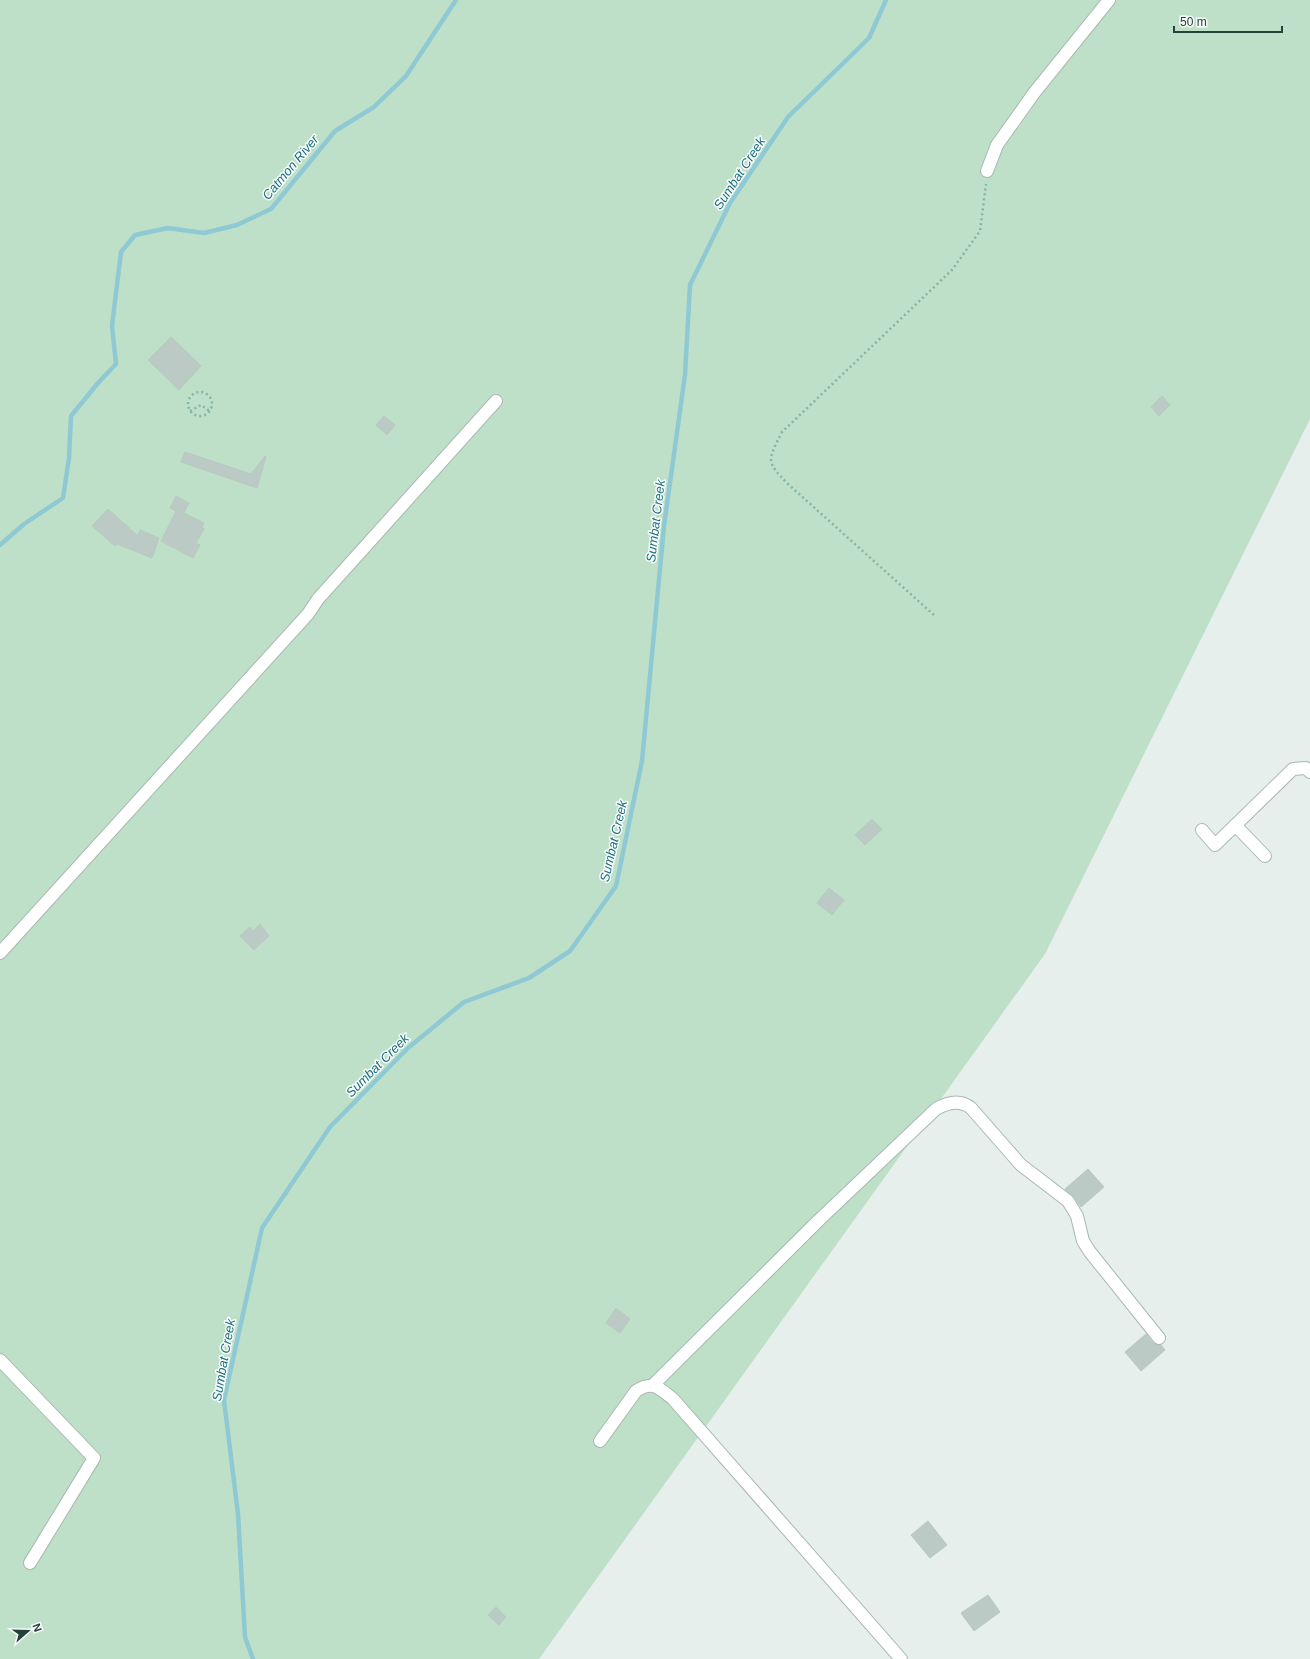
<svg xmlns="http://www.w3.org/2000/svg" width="1310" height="1659" font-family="Arial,sans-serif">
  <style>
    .green { fill: #bfe0c8 }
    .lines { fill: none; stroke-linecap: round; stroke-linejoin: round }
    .stream { stroke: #8ec9d4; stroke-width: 4.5 }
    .building { fill: #bbcac4; stroke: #b8c9c2 }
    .minor-casing { stroke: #a8b8b2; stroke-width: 14 }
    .path { stroke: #86b3a5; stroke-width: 2.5; stroke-dasharray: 2 3; stroke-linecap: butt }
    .minor { stroke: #fff; stroke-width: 12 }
    .labels { text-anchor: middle; stroke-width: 3; stroke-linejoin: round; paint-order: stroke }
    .water-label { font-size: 13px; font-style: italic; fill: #1c6f80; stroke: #f7fbf9 }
  </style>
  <rect width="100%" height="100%" fill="#e6efeb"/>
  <path class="green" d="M 0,0 L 1310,0 L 1310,419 L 1045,954 L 539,1659 L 0,1659 Z"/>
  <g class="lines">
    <path class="stream" d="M 0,545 L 24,524 L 63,498 L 69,458 L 71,416 L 98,383 L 116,364 L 112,326 L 121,252 L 135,235 L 168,228 L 204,233 L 237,225 L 271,209 L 335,131 L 374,107 L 406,76 L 456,0
      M 253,1659 L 245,1637 L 238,1514 L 224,1400 L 262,1228 L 330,1127 L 408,1048 L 464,1002 L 529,978 L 570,951 L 616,886 L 642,761 L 664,526 L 685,375 L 690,285 L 730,203 L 788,117 L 869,38 L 886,0"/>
  </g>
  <path class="building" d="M 171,337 L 201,366 L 179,390 L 148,360 Z
    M 1162,396 L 1170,405 L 1159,416 L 1151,407 Z
    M 384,416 L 395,425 L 387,435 L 376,425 Z
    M 185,452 L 251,474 L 265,456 L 266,457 L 257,488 L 181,462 Z
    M 176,496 L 189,503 L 184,513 L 204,523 L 202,527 L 204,529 L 196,543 L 200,545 L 193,558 L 161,541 L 176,511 L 170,508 Z
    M 108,509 L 138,536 L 140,530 L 159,538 L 152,558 L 117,544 L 115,546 L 92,526 Z
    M 872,819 L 882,829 L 865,845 L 855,835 Z
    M 829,888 L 844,900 L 832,915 L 817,903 Z
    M 260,924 L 269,936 L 254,950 L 240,936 L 250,927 L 253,931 Z
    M 1088,1169 L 1104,1187 L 1081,1207 L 1074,1197 L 1065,1189 Z
    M 616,1308 L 630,1319 L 620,1333 L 606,1323 Z
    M 1146,1334 L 1153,1343 L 1157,1345 L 1161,1345 L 1165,1350 L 1141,1371 L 1125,1352 Z
    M 928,1521 L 947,1545 L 930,1558 L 911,1535 Z
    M 988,1595 L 1000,1612 L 974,1631 L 961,1613 Z
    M 496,1607 L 506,1617 L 499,1625 L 488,1615 Z"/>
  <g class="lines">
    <g class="minor-casing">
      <path id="minor" d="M 987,171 L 997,145 L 1034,93 L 1109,0
        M 1235,825 L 1265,856
        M 1202,830 L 1215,845 L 1293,769 L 1306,768 L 1310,772
        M 0,953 L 308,614 L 318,599 L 496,401
        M 0,1360 L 94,1458 L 30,1563
        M 653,1385 L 818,1221 L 936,1109 C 948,1102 960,1099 971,1108 L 1021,1165 L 1068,1201 L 1077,1216 L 1083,1241 L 1090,1252 L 1159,1338
        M 600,1441 L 636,1391 C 653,1380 659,1388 673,1399 L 901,1659"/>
    </g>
    <path class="path" d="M188 404a12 12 0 1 1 24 0a12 12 0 1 1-24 0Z
      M 190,411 L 201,405 L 211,412
      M 934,615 L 788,484 C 765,461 768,460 782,432 L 952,270 L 980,231 L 986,184"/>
    <use href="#minor" class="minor"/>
  </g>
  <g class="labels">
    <g class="water-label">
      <text transform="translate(290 167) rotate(-50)" y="5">Catmon River</text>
      <text transform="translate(739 173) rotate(-57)" y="5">Sumbat Creek</text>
      <text transform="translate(655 521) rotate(-83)" y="5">Sumbat Creek</text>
      <text transform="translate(613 841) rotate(-77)" y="5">Sumbat Creek</text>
      <text transform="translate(377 1065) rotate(-45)" y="5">Sumbat Creek</text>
      <text transform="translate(223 1360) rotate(-80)" y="5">Sumbat Creek</text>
    </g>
  </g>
  <g transform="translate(28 1631) rotate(70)" stroke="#f7fbf9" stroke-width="3" paint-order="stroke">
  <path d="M0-3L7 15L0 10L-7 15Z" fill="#24423a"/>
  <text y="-6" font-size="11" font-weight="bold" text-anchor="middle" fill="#24423a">N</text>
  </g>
  <path d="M1174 26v6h108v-6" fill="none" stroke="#24423a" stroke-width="2"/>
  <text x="1180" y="26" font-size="12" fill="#24423a" stroke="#f7fbf9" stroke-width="3" paint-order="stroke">50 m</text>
</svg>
